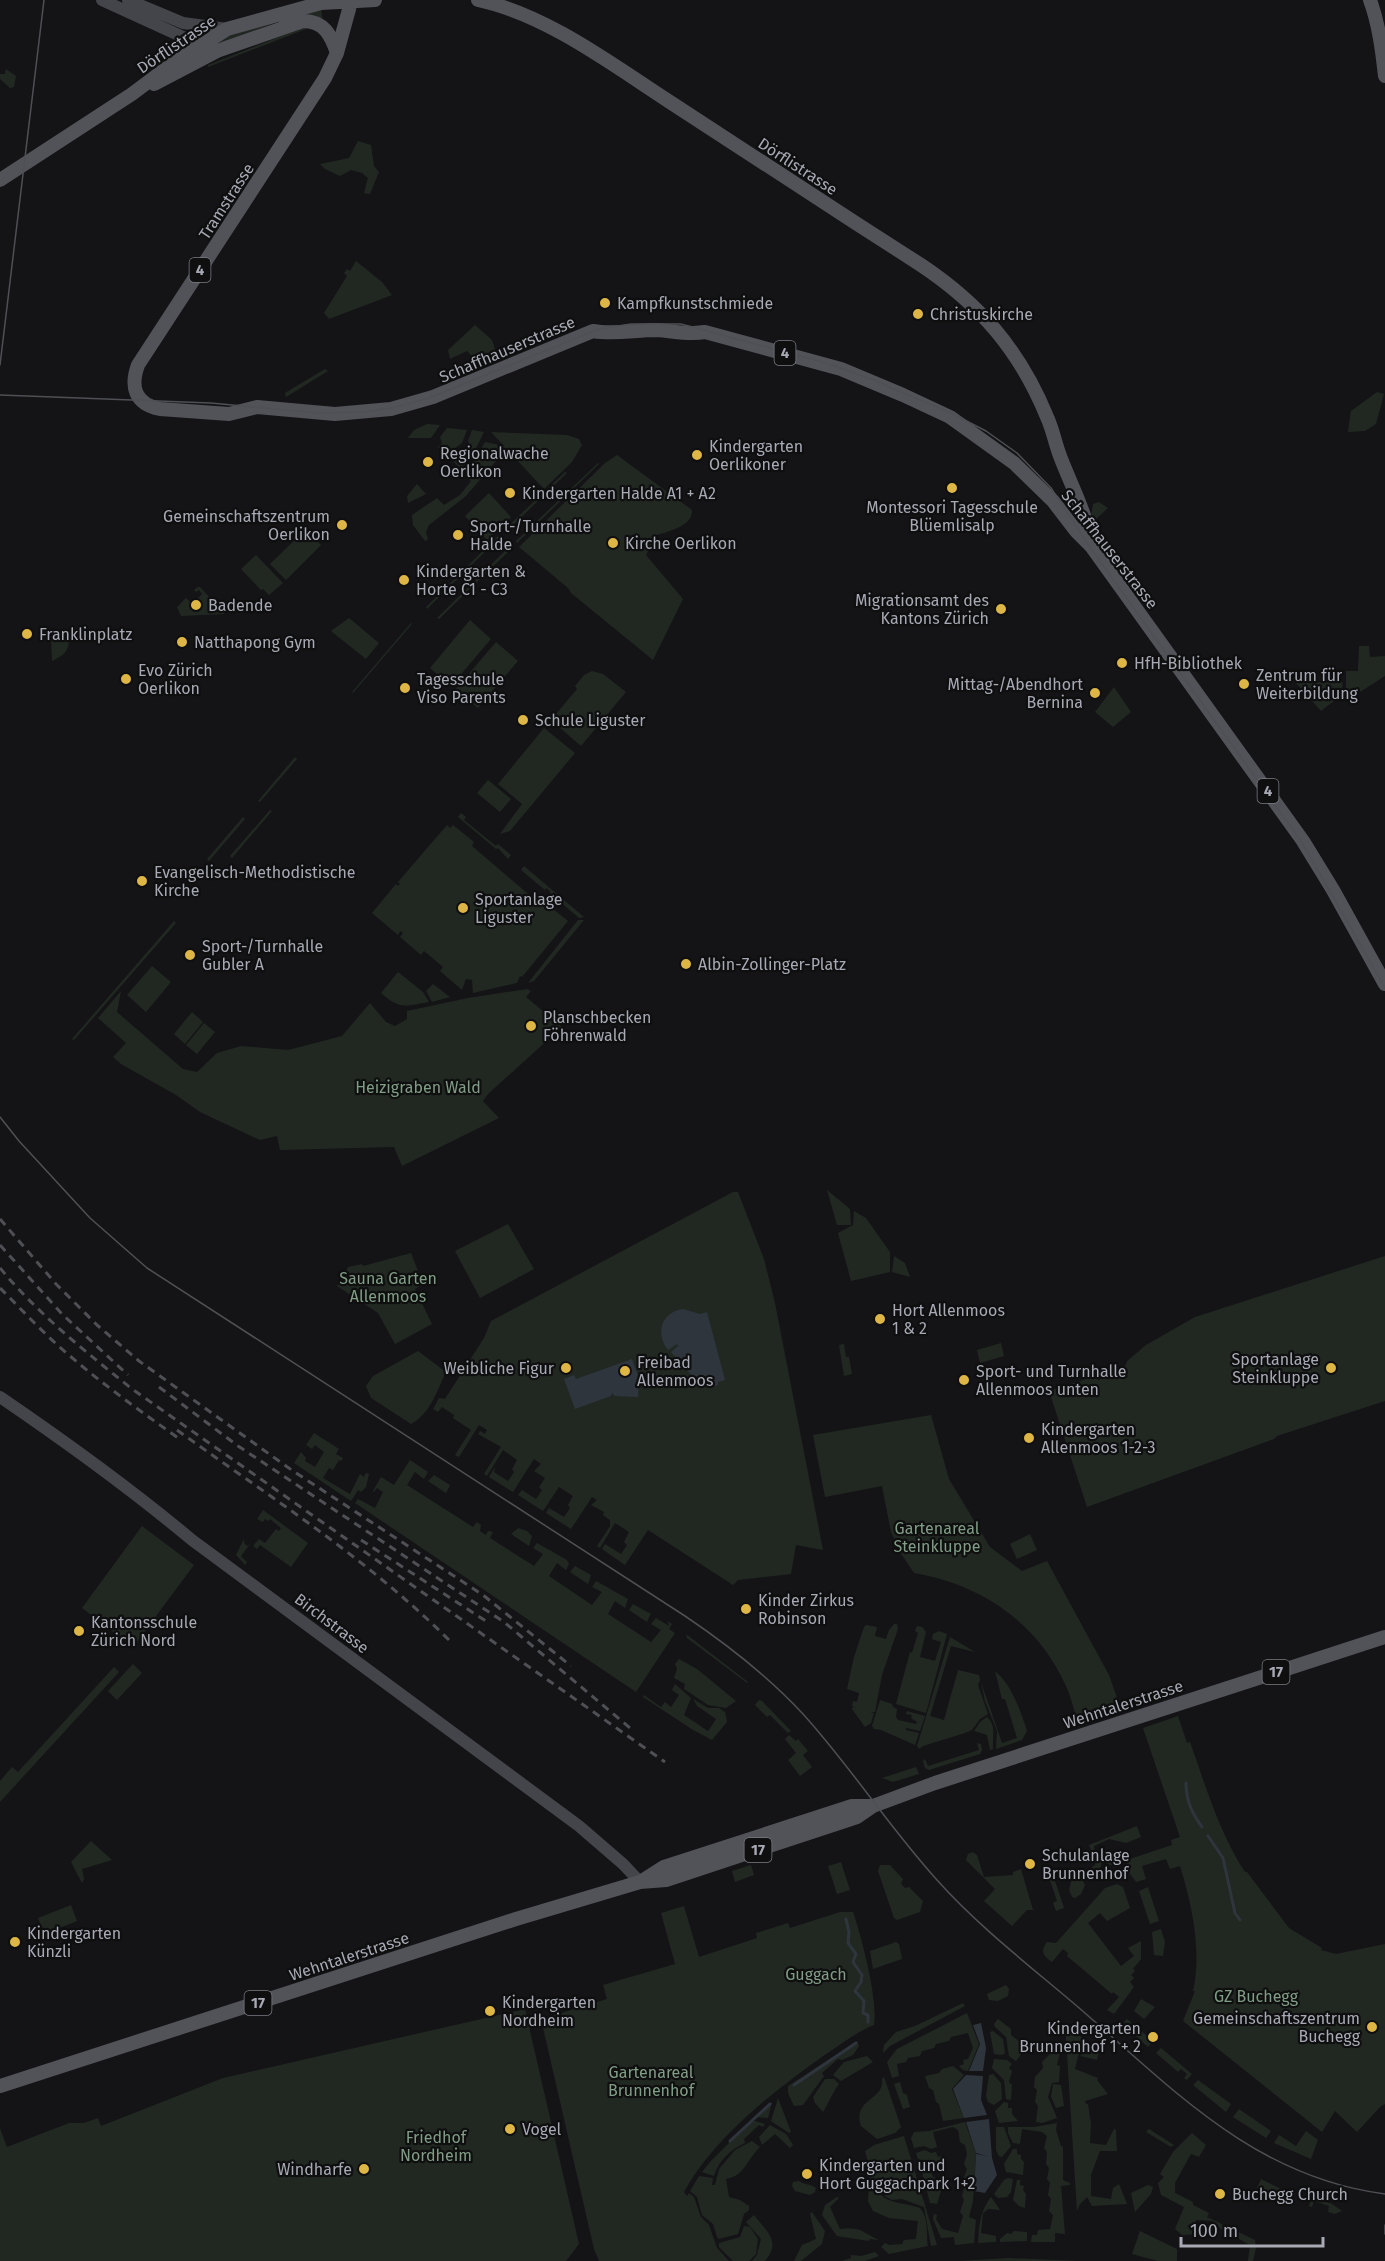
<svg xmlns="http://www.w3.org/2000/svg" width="1385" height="2261" font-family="'Fira Sans',sans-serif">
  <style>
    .green { fill: #212822 }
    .water { fill: #2f353d }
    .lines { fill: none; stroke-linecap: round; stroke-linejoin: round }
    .stream { stroke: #2f353d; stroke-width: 3 }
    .secondary { stroke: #44454a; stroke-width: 12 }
    .primary { stroke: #525359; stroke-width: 14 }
    .tram { stroke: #4f5055; stroke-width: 1.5 }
    .rail { stroke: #4f5055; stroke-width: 3; stroke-dasharray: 8 6; stroke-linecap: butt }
    .poi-dot { fill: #ddb645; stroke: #0f0f10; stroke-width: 2 }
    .labels { text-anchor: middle; stroke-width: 4.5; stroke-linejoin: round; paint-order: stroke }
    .shield { fill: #0f0f10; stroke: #797c83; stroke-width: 1.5 }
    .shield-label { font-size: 15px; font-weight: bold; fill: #a7aab4 }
    .street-label { font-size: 16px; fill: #a7aab4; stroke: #0f0f10 }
    .poi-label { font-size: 16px; fill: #a7aab4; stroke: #0f0f10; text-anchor: start }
    .park-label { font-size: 16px; fill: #809d85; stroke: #0f0f10 }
  </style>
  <rect width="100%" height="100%" fill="#141416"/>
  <path class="green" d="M 321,9 L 323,22 C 286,5 254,39 217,43 C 230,26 298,15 321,9 Z
    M 301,25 L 311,27 L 208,67 L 208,65 L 299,29 Z
    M 6,69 L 16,76 L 14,87 L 10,88 L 0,79 L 0,74 L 5,74 Z
    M 358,141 L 371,145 L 374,166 L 379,172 L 370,194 L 364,193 L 368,178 L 362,173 L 351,170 L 340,176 L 325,169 L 320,164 L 349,158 Z
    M 356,261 L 382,282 L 392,295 L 329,319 L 324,313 L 347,276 L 344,273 L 347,269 L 350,271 Z
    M 475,325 L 492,340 L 498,359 L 480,365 L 467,351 L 450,359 L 448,350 Z
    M 325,369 L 328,371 L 286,397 L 285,393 Z
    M 1377,392 L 1384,394 L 1376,424 L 1365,431 L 1348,432 L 1351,411 Z
    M 427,424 L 440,425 L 431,438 L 408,438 L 414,430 Z
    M 447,428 L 467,430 L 462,443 L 446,455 L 438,447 L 442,443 L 440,437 Z
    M 472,430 L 484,432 C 478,444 471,462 460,468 L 449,457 L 460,449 L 464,452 L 468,450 L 470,446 L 468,441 Z
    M 491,432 L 567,435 L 579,439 L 582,445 L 572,462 L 544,489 L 515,458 L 508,456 L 501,457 L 496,461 L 466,496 L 429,525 L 426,532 L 428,539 L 425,541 L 413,525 L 412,515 L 437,498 L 444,505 L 460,495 L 471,481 L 465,475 L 485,442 L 504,446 Z
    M 617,455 L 692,510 C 693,526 669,531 657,535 L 646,555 L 683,599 L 653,660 L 571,593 L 568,588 L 519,547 L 605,463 Z
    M 598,463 L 599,464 L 517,543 L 516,541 L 518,539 Z
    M 565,472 L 567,473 L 513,525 L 507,531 L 505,529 Z
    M 417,484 L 426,494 L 408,503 L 407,496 Z
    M 489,493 L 511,517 L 487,540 L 465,516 Z
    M 1099,502 L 1108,508 L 1095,520 L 1091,516 L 1093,504 Z
    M 306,529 L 321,545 L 286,580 L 270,564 Z
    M 498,536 L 499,538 L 427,609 L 426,607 Z
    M 509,547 L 511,549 L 439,619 L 437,618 Z
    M 256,555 L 283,583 L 269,595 L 263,589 L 261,590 L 241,569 Z
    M 198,587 L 200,587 L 225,614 L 181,616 L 177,607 L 186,598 L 192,604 L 202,594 L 199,590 L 196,592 L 194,590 Z
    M 349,618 L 379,643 L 366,659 L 331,631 Z
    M 470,620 L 491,639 L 451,686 L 430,668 Z
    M 411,623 L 412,624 L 353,693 L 352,692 Z
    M 51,638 L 69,638 C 69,652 64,655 52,661 Z
    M 496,642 L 518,661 L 478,708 L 455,690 Z
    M 1359,646 L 1369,646 L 1370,657 L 1385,656 L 1385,676 L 1346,701 L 1346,671 L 1358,671 Z
    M 592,671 L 603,674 L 626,692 L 581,746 L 551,720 L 577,689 L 575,686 L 584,675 Z
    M 1342,682 L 1343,694 L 1321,711 L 1296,683 Z
    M 1114,687 L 1131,712 L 1113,727 L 1095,712 Z
    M 544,728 L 575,753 L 510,831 L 500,834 L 522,804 L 498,784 Z
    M 295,757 L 297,759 L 260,802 L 258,801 Z
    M 488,780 L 511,799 L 500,812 L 477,793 Z
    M 270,810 L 272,811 L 232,858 L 230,856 Z
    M 461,813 L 466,817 L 464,820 L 496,846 L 498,844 L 511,855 L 508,859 L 498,848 L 496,849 L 458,817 Z
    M 243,817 L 245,819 L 209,861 L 207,859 Z
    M 447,825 L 450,828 L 453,825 L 474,842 L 472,846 L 540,904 L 543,901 L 568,921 L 522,977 L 520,976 L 517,983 L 473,993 L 472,980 L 466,979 L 462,990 L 440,971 L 443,967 L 424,951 L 421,955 L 400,937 L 403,933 L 400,931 L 398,935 L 372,913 L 396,884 L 398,886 L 400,884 L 398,882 Z
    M 524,866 L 584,917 L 579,918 L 550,893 L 550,891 L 546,888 L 545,890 L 521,870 Z
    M 578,920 L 584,920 L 534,981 L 528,983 Z
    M 174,921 L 176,923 L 74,1040 L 72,1039 Z
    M 152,966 L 171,982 L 146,1012 L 127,995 Z
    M 398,972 L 423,992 L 429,1002 C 405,1006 400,1010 381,993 Z
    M 433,984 L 450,997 L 432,1002 L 426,991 Z
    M 527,989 L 531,991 L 526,997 L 562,1027 L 488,1094 L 483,1101 L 499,1118 L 402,1166 L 394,1147 L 280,1150 L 277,1136 L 260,1140 L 200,1112 L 176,1095 L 121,1064 L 113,1057 L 126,1043 L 98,1018 L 121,991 L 117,1012 L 183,1069 L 197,1072 L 217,1053 L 241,1046 L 288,1050 L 342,1036 L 370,1003 L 386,1022 L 395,1026 L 407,1019 L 407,1011 L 468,998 Z
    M 192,1012 L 203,1022 L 185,1044 L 174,1034 Z
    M 204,1023 L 215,1032 L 197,1054 L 186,1045 Z
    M 827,1190 L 850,1209 L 851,1225 L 837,1225 Z
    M 733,1192 L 738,1192 L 764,1259 L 775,1303 L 823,1550 L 796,1545 L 791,1574 L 738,1580 L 733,1585 L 648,1530 L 625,1565 L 602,1549 L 605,1544 L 621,1554 L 627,1545 L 624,1542 L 629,1532 L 615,1523 L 600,1548 L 597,1546 L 610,1526 L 610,1520 L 603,1515 L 604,1512 L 591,1505 L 597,1500 L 592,1497 L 571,1529 L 546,1513 L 549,1508 L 564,1517 L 570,1508 L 568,1505 L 573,1496 L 559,1487 L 543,1511 L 518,1495 L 522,1490 L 536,1499 L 542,1490 L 539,1487 L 545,1478 L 534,1471 L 541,1464 L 534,1459 L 513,1492 L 489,1477 L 495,1467 L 494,1472 L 508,1481 L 514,1472 L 512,1469 L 517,1460 L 503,1450 L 487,1476 L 484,1474 L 501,1447 L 478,1434 L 480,1431 L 485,1434 L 487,1430 L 479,1425 L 459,1457 L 455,1455 L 471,1430 L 453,1418 L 454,1415 L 442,1407 L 438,1412 L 433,1409 L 439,1398 L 445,1399 L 484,1338 L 491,1321 Z
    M 854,1211 L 866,1218 L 890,1252 L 890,1272 L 851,1281 L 838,1233 L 853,1225 Z
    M 508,1224 L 534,1269 L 480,1298 L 455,1251 Z
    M 411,1253 L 423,1284 L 415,1289 L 432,1324 L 395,1344 L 378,1313 L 337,1286 L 348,1267 L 362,1264 L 363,1266 Z
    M 894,1256 L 905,1263 L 910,1277 L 892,1272 Z
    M 1385,1256 L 1385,1401 L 1277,1436 L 1274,1439 L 1087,1507 L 1049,1391 L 1092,1377 L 1099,1380 L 1126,1365 L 1127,1361 L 1146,1345 L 1195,1317 Z
    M 1001,1343 L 1004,1356 L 980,1363 L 977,1350 Z
    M 844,1344 L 846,1357 L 849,1357 L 852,1374 L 844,1376 L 839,1345 Z
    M 418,1351 L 446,1372 C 437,1391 430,1414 411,1424 L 371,1398 L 366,1386 L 373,1376 Z
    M 931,1415 L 949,1479 L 990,1547 L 1022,1571 L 1047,1561 L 1109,1675 L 1121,1709 L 1078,1723 C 1074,1710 1071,1696 1065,1684 C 1037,1622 980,1584 914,1573 L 900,1552 L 891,1532 L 882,1486 L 825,1497 L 813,1435 Z
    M 314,1433 L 339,1449 L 336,1454 L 343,1458 L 341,1461 L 339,1460 L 333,1470 L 329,1468 L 323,1478 L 350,1494 L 360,1474 L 364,1477 L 366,1473 L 369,1474 L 366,1487 L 361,1492 L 358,1490 L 351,1501 L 294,1463 L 301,1452 L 306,1458 L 305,1461 L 315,1467 L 324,1452 L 315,1445 L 312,1449 L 306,1445 Z
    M 410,1460 L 428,1472 L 424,1479 L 415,1472 L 407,1485 L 473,1527 L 477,1522 L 481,1525 L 480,1531 L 486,1535 L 488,1531 L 493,1532 L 490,1538 L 534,1566 L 543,1554 L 533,1548 L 537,1543 L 567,1560 L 569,1564 L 566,1570 L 557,1563 L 549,1576 L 592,1605 L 602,1592 L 592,1587 L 596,1581 L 628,1599 L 625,1608 L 615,1601 L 608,1614 L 651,1642 L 661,1630 L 651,1624 L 656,1618 L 669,1626 L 668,1621 L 672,1624 L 669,1629 L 675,1633 L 636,1692 L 355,1503 L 358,1499 L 375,1508 L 383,1492 L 377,1488 L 374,1492 L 373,1491 L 381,1477 L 394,1485 Z
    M 434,1475 L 450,1485 L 446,1493 L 428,1481 Z
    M 263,1510 L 308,1543 L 291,1567 L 260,1545 L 257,1549 L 253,1546 L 259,1539 L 265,1543 L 276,1529 L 279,1531 L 281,1528 L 270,1519 L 268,1521 L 265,1519 L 263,1522 L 257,1519 Z
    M 142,1526 L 194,1565 L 133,1647 L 82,1608 Z
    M 518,1528 L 527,1531 L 532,1536 L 529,1546 L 511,1534 Z
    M 1030,1534 L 1037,1550 L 1017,1559 L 1010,1544 Z
    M 244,1539 L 244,1543 L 247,1546 L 250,1544 L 241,1556 L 247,1562 L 245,1565 L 236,1555 Z
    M 575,1566 L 591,1575 L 588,1584 L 570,1572 Z
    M 633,1604 L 649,1613 L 651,1613 L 647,1622 L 629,1610 Z
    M 894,1624 L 897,1624 L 898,1629 L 882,1675 L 875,1712 L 867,1712 L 852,1706 L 853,1701 L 857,1702 L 859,1693 L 847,1689 L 854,1657 L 864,1627 L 866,1625 L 877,1627 L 875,1636 L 886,1639 L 889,1630 Z
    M 917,1626 L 922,1627 L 926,1632 L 920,1657 L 935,1661 L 941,1642 L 932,1639 L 933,1634 L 939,1631 L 947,1634 L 926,1713 L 896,1704 L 910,1652 L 912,1653 L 918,1633 L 915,1631 Z
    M 686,1634 L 748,1682 L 747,1683 L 687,1638 Z
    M 950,1637 L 975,1652 L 951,1646 L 930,1716 L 944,1720 L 958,1670 L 979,1675 L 980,1680 L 978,1685 L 988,1714 L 980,1719 L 972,1730 L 965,1733 L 923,1746 L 919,1749 L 917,1746 Z
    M 679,1659 L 697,1669 L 736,1701 L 726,1708 L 708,1705 L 684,1689 L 685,1684 L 674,1678 L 677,1669 L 675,1664 Z
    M 133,1664 L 142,1673 L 117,1700 L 108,1691 Z
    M 114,1667 L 119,1672 L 0,1802 L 0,1781 L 12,1767 L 18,1772 Z
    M 995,1671 C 1012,1685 1020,1710 1027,1731 L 1022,1740 L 996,1749 L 997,1731 L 985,1701 L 981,1682 L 1002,1743 L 1017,1738 L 1005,1699 L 1002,1699 Z
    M 675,1684 L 691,1698 L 684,1715 L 708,1731 L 716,1719 L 697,1706 L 693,1699 L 708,1708 L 719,1708 L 725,1712 L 727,1722 L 712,1740 L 693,1730 L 643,1697 L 644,1695 L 661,1707 L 665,1702 L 671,1707 L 679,1695 L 672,1690 Z
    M 759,1700 L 762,1701 L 791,1731 L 788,1733 L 770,1715 L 767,1717 L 755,1705 Z
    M 880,1700 L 892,1704 L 893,1707 L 897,1709 L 896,1717 L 898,1720 L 916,1724 L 917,1722 L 911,1718 L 912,1715 L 906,1714 L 907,1711 L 925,1716 L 920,1731 L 906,1728 L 906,1730 L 919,1733 L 915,1745 L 881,1730 L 874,1729 L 872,1726 Z
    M 853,1707 L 874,1713 L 871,1723 L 865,1727 L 852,1709 Z
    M 1178,1716 L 1187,1743 L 1190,1742 C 1206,1787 1219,1832 1245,1872 L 1247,1872 L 1289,1928 L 1322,1948 L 1321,1950 L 1336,1954 L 1385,1944 L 1385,2104 L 1380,2107 L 1357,2132 L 1335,2111 L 1322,2132 L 1183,2021 L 1195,1991 L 1193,1991 C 1202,1951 1192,1905 1180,1866 L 1170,1869 L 1166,1859 L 1142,1866 L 1146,1879 L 1136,1882 L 1125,1867 L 1130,1859 L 1172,1845 L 1171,1840 L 1180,1837 L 1143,1728 Z
    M 987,1717 C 997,1726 992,1737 993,1749 L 990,1750 L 987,1735 L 974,1731 L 980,1722 Z
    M 789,1735 L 796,1741 L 798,1739 L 808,1751 L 803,1755 L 812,1767 L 800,1776 L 788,1760 L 796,1753 L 785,1739 Z
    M 977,1743 L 981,1744 L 982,1750 L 980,1754 L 929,1770 L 925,1768 L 923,1761 L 925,1759 L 928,1766 L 979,1750 Z
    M 916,1767 L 919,1774 L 893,1782 L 882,1778 Z
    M 1137,1826 L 1141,1837 L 1126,1843 L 1109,1839 L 1094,1846 L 1094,1855 L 1087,1853 L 1087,1852 L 1091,1850 L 1089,1845 Z
    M 91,1841 L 112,1860 L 82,1869 L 84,1879 L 82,1883 L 71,1862 Z
    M 973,1852 L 977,1855 L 984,1877 L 1013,1875 L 1013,1872 L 1021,1869 L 1033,1910 L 1027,1910 L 1012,1926 L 984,1901 L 995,1889 L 966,1860 L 968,1854 Z
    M 1113,1853 L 1115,1855 L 1119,1855 L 1119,1864 L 1117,1866 L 1110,1865 L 1104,1861 L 1105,1857 Z
    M 1097,1859 L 1102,1861 L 1098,1876 L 1094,1878 L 1087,1871 L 1095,1865 Z
    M 841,1862 L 850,1890 L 837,1894 L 828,1866 Z
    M 751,1865 L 754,1875 L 735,1882 L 732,1871 Z
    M 880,1865 L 890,1865 L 903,1879 L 901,1884 L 905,1888 L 909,1887 L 923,1901 L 920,1912 L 897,1920 L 894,1918 L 878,1871 Z
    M 1076,1874 L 1082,1878 L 1085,1885 L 1081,1894 L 1075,1898 L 1072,1897 L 1069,1890 L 1072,1878 Z
    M 1054,1878 L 1064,1908 L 1056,1911 L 1053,1903 L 1057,1901 L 1050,1880 Z
    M 1117,1884 L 1123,1887 L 1130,1908 L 1107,1921 L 1100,1913 L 1088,1923 L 1121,1966 L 1134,1956 L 1128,1948 L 1141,1941 L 1141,1959 L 1133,1969 L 1135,1971 L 1131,1975 L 1134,1978 L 1130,1982 L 1134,1987 L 1114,2014 L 1107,2010 L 1119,1997 L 1113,1992 L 1112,1994 L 1067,1956 L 1068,1953 L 1063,1949 L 1052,1962 C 1043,1956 1040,1951 1047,1942 L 1056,1943 L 1105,1888 Z
    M 1148,1887 L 1159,1921 L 1150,1924 L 1139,1891 Z
    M 71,1905 L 77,1921 L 44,1934 L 38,1918 Z
    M 684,1906 L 699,1957 L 757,1938 L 756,1933 L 788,1923 L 790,1928 L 840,1912 L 853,1912 C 862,1939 878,1999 874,2025 C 856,2032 842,2044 826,2054 C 775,2090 714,2137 684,2192 L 687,2196 L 689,2193 L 694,2197 L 701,2217 L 709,2225 L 717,2248 L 729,2261 L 599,2261 L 594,2249 L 541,2019 L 607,1999 L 603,1985 L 675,1964 L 661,1913 Z
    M 1161,1929 L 1165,1942 L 1163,1956 L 1154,1955 L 1152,1932 Z
    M 896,1942 L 899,1944 L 902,1959 L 873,1969 L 870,1951 Z
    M 1006,1985 L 1009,1989 L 1008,1996 L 998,2001 L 989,2000 L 987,1994 Z
    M 1141,1999 L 1155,2007 L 1144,2019 L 1134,2011 Z
    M 963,2003 L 965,2006 L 890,2046 L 883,2053 L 884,2045 L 896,2032 L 915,2026 Z
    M 525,2009 L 579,2244 L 566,2261 L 0,2261 L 0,2128 L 7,2147 L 69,2123 L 84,2123 L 98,2118 L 101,2126 L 223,2078 Z
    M 967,2013 L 979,2044 L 968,2071 L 963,2070 L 959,2066 L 964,2064 L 963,2060 L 968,2059 L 973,2048 L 968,2033 L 951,2037 L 949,2041 L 936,2044 L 934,2048 L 922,2051 L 920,2056 L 908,2058 L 906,2062 L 897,2064 L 899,2076 L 892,2078 L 887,2062 L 897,2049 Z
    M 998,2019 L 1011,2029 L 1011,2035 L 1019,2041 L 1020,2046 L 1025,2049 L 1016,2061 L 1009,2056 L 1006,2037 L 995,2027 L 994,2024 Z
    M 1127,2019 L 1153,2041 L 1148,2047 L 1125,2026 L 1124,2022 Z
    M 1065,2023 L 1088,2043 L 1078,2056 L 1075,2069 L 1098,2078 L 1097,2080 L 1108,2094 L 1085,2101 L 1086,2104 L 1088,2104 L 1091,2124 L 1090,2143 L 1106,2145 L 1114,2129 L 1116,2130 L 1117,2151 L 1100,2151 L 1091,2175 L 1091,2196 L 1111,2199 L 1113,2188 L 1119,2184 L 1127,2204 L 1092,2206 L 1087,2197 L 1080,2204 L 1077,2211 Z
    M 993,2031 L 1003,2039 L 1005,2053 L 1002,2055 L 994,2054 L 990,2032 Z
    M 857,2041 L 859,2046 L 853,2055 L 842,2060 L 838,2059 L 822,2073 L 824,2076 L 803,2105 L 794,2106 L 788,2093 L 788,2086 Z
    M 1049,2041 L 1061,2048 L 1057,2065 L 1060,2066 L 1059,2082 L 1052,2083 L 1048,2097 L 1057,2118 L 1042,2123 L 1036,2122 L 1038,2106 L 1035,2102 L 1037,2090 L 1034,2087 L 1035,2077 L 1043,2068 L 1042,2062 L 1050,2054 Z
    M 1091,2045 L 1099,2052 L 1097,2060 L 1080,2056 Z
    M 1161,2048 L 1192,2074 L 1187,2080 L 1184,2078 L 1187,2074 L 1181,2069 L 1178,2072 L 1156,2053 Z
    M 867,2056 L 873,2062 L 841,2081 L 833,2075 L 844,2062 Z
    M 994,2059 L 1007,2060 L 1012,2064 L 1009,2068 L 1012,2071 L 1009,2082 L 1012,2085 L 1011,2100 L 1006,2099 L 1004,2080 L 992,2068 Z
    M 953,2066 L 964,2075 L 952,2089 L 964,2118 L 943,2121 L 939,2104 L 936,2102 L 933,2090 L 929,2088 L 925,2076 L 939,2073 L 942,2069 Z
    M 993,2074 L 1001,2083 L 1002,2099 L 994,2105 L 988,2102 L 986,2096 L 989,2075 Z
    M 884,2077 L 901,2127 L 895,2133 L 877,2139 L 861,2126 C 852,2098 885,2101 882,2079 Z
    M 825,2079 L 834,2079 L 839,2084 C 832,2093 829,2103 823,2112 L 815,2103 L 813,2097 Z
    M 1198,2080 L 1231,2104 L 1226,2112 L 1193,2085 Z
    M 900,2082 L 903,2093 L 907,2095 L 910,2107 L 903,2109 L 894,2084 Z
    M 1053,2084 L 1061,2085 L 1064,2106 L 1056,2108 L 1051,2097 Z
    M 778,2098 L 791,2132 L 789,2133 L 771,2121 Z
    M 772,2102 L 768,2118 L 754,2117 Z
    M 1004,2102 L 1008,2103 L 1008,2108 L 1012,2108 L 1012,2114 L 1018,2121 L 999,2123 L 995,2111 Z
    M 1239,2109 L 1271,2131 L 1266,2138 L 1233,2117 Z
    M 752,2120 L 765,2124 L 763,2127 L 759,2125 L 744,2139 L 745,2143 C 730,2150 719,2160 714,2176 L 702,2172 L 711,2161 Z
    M 965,2122 L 976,2153 L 973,2201 L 969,2217 L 976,2220 L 974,2243 L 955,2245 L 954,2237 L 941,2238 L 933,2219 L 934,2214 L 937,2215 L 936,2219 L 942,2229 L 958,2233 L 963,2216 L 960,2212 L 964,2200 L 962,2196 L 965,2185 L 963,2180 L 967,2169 L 964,2164 L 967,2154 L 965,2145 L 960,2142 L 958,2130 L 953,2127 L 933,2132 L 937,2147 L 931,2149 L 924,2146 L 914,2148 L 911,2138 L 914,2132 L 929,2131 Z
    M 1057,2123 L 1056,2130 L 1061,2146 L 1063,2147 L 1063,2180 L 1070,2183 L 1070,2185 L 1061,2186 L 1065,2234 L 1055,2233 L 1055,2242 L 1031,2242 L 1032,2235 L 1037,2235 L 1038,2230 L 1050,2229 L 1053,2215 L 1049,2211 L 1051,2199 L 1048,2195 L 1050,2183 L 1047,2179 L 1049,2168 L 1046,2164 L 1047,2152 L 1044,2148 L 1047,2136 L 1042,2132 L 1022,2129 L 1020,2144 L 1013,2143 L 1008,2133 L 1008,2127 L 1034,2127 Z
    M 770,2125 L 786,2134 L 793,2145 L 790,2148 L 775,2134 L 762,2145 L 759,2137 Z
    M 996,2127 L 1004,2127 L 1011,2146 L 1002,2157 L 999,2156 L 996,2150 Z
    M 1149,2129 L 1174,2145 L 1171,2147 L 1146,2132 Z
    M 1306,2131 L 1318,2140 L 1311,2159 L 1274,2143 L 1279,2135 L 1296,2146 Z
    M 1192,2133 L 1206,2145 L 1199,2157 L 1191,2154 L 1175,2183 L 1175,2193 L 1193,2202 L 1193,2205 L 1209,2213 L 1207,2217 L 1255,2240 L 1256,2248 L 1253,2261 L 1248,2261 L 1250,2245 L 1221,2229 L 1213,2221 L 1196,2220 L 1196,2231 L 1199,2231 L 1199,2234 L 1182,2235 L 1175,2229 L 1184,2207 L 1161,2195 L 1158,2183 L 1164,2177 L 1160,2174 L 1173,2152 Z
    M 904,2136 L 937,2245 L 931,2246 L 924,2207 L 902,2199 L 892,2200 L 885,2196 L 880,2188 L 879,2178 C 870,2204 904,2202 920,2208 C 929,2218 926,2234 928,2246 L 889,2254 L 881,2247 L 885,2243 L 889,2245 L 902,2244 L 904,2240 L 916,2239 L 918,2221 L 889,2218 L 873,2211 L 868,2201 L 870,2170 L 865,2151 L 874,2145 Z
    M 752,2141 L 760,2147 C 747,2159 745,2176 726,2179 L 729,2197 L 740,2200 L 749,2206 L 749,2210 L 744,2214 L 738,2234 L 719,2239 L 717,2237 L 713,2224 L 702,2215 L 697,2197 L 690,2191 L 699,2176 L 713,2178 L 712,2185 L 715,2185 L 719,2169 L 735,2150 Z
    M 1013,2149 L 1017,2149 L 1017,2154 L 1021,2155 L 1021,2159 L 1024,2162 L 1023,2175 L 1006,2172 L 1004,2164 Z
    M 925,2150 L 931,2153 L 936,2152 L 938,2157 L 942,2156 L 940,2171 L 932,2163 L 918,2159 L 916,2153 Z
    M 922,2165 L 929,2166 L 933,2177 L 936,2178 L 935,2182 L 939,2183 L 938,2188 L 941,2191 L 937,2204 L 930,2203 L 921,2168 Z
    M 1008,2178 L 1013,2179 L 1011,2192 L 1007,2197 L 998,2198 L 994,2194 L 1004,2180 Z
    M 1261,2179 L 1283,2190 L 1284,2195 L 1281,2200 L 1257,2188 Z
    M 1017,2180 L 1022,2180 L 1020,2181 L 1020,2185 L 1024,2186 L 1023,2190 L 1026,2194 L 1025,2208 L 1019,2206 L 1013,2200 Z
    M 799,2181 C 805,2185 811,2184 816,2188 L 815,2192 L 810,2195 L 795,2191 L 792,2186 L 793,2182 Z
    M 1148,2185 L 1153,2187 L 1151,2194 L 1135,2212 L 1131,2193 Z
    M 1308,2196 L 1332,2204 L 1342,2211 L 1335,2214 L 1328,2212 L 1329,2206 L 1314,2201 L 1312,2207 L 1309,2206 L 1311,2200 L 1307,2198 Z
    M 837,2197 L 839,2198 L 830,2207 L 840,2229 C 863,2227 861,2232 879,2240 L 870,2239 L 869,2241 L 837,2236 L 822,2215 L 825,2205 Z
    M 991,2197 L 1000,2210 L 988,2209 L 983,2213 L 981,2233 L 996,2236 L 996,2242 L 978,2243 C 979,2225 980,2211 991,2197 Z
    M 812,2212 L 825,2231 L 822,2244 L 801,2261 L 794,2261 L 802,2245 L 816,2239 L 810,2214 Z
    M 754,2215 C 766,2231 782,2241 765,2261 L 752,2261 L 757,2255 L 761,2239 L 746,2222 Z
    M 744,2226 L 750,2227 L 758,2239 L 756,2254 L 749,2261 L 733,2261 L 719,2247 L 719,2243 L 740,2237 Z
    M 1014,2231 L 1027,2232 L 1027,2241 L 1000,2242 L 1000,2239 L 1007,2233 L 1011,2234 Z
    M 1140,2231 L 1177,2249 L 1177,2261 L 1158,2261 L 1132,2254 Z
    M 875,2252 L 879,2256 L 865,2261 L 842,2261 L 851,2258 L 851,2255 L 861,2256 Z
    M 1008,2258 L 1078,2261 L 959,2261 Z"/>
  <path class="water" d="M 683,1309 L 700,1314 L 707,1312 L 725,1380 L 718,1382 L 718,1385 L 707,1388 L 706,1385 L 701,1386 L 671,1352 L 678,1346 L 677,1344 L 668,1350 C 655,1334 661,1312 683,1309 Z
    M 632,1359 L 639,1378 L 638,1397 L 615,1396 L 612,1393 L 611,1396 L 575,1409 L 564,1379 L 574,1375 L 576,1379 Z
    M 981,2023 L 986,2048 L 983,2071 L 969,2071 L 980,2044 L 973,2025 Z
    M 966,2075 L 983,2076 L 981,2100 L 987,2115 L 964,2118 L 953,2089 Z
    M 989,2119 L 992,2158 L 997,2175 L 985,2193 L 974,2191 L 976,2154 L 987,2156 L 976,2153 L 966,2122 Z"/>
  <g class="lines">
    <path class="stream" d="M 1186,1783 C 1186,1801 1192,1813 1202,1827
      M 1208,1836 L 1223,1858 L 1235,1913 L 1240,1920
      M 846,1919 L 849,1932 L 848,1943 L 856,1954 L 853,1962 L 862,1975 L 861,1982 L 855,1991 L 864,2001 L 863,2013 L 868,2015 L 868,2022
      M 794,2085 L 856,2043
      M 730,2141 L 770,2104"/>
    <path class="secondary" d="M 102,0 L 207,48
      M 128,0 L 183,23 L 227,29
      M 0,1397 C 66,1442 131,1489 192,1540 L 579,1826 L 623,1864 L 640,1882"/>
    <path class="primary" d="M 478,0 C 548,15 614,66 673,104 C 756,158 838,212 921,265 C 981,305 1020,351 1047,417 C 1053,430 1055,443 1060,456 C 1070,483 1089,518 1091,546
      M 1370,0 C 1379,25 1382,49 1385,76
      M 351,2 L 337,53 L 325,78 L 138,365 C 130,387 135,404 160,409 L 229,414 L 257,407 L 335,414 L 391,409 L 433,397 L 593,331 C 614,335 635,330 657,330 C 673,331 689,335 705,332 L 841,369 L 903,395 L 950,417 L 1014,463 L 1053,501 L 1076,531 L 1091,546 L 1303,841 L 1333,890 L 1385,984
      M 154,84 L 217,51 L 303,21 C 324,21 331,35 337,53
      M 0,180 L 132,94 L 172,64 L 227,29 L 321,3 L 375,0
      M 642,1881 L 664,1867 L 852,1806 L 873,1806
      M 0,2086 L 516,1919 L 640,1882 L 666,1880 L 857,1817 L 873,1806 L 935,1783 L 1385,1637"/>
    <path class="tram" d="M 0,365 L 44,0
      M 0,395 L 211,403 L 320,413 L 363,412 L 391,408 L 429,398 L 599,329 L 631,324 L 681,324 L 826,363 L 871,379 L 951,413 L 986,431 L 1017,453 L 1051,488 L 1087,543 L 1301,841 L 1385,988
      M 0,1117 L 19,1141 L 90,1218 L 147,1268 L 685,1616 C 728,1645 768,1676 803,1714 C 851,1767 889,1827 937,1880 C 979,1927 1030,1966 1078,2007 C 1173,2089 1254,2177 1385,2194
      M 1385,2225 L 1385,2234"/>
    <path class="rail" d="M 0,1219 L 56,1284 L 97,1325 L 139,1361 L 293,1471 L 483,1595 L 571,1666
      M 0,1245 L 62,1314 L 128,1375
      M 0,1268 C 38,1314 86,1352 132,1389 L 665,1762
      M 0,1288 C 23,1311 45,1335 70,1356 C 105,1386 143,1413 181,1440
      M 159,1387 L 238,1446 L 504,1622 L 630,1728
      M 177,1430 C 270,1497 368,1559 450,1641
      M 361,1540 L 489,1623"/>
  </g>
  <g class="poi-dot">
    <circle cx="605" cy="303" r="6"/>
    <circle cx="918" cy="314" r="6"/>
    <circle cx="697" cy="455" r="6"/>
    <circle cx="428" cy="462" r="6"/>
    <circle cx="952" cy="488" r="6"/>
    <circle cx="510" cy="493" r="6"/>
    <circle cx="342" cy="525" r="6"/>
    <circle cx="458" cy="535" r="6"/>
    <circle cx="613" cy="543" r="6"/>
    <circle cx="404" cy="580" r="6"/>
    <circle cx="196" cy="605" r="6"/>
    <circle cx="1001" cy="609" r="6"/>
    <circle cx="27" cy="634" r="6"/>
    <circle cx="182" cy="642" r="6"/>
    <circle cx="1122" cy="663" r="6"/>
    <circle cx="126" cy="679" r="6"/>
    <circle cx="1244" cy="684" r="6"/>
    <circle cx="405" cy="688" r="6"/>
    <circle cx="1095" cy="693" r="6"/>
    <circle cx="523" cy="720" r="6"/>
    <circle cx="142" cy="881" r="6"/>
    <circle cx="463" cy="908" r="6"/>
    <circle cx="190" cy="955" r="6"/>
    <circle cx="686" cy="964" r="6"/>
    <circle cx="531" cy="1026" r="6"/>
    <circle cx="880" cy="1319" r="6"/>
    <circle cx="566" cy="1368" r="6"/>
    <circle cx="1331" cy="1368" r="6"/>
    <circle cx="625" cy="1371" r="6"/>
    <circle cx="964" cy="1380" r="6"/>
    <circle cx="1029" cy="1438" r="6"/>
    <circle cx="746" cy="1609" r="6"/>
    <circle cx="79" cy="1631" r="6"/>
    <circle cx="1030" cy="1864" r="6"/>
    <circle cx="15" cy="1942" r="6"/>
    <circle cx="490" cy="2011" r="6"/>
    <circle cx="1372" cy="2027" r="6"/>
    <circle cx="1153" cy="2037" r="6"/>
    <circle cx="510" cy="2129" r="6"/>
    <circle cx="364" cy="2169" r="6"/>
    <circle cx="807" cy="2174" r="6"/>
    <circle cx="1220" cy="2194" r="6"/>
  </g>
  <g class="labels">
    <g class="shield">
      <rect x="189.5" y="258" width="21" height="24" rx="4.5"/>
      <rect x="774.5" y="341" width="21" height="24" rx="4.5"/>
      <rect x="1257.5" y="779" width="21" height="24" rx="4.5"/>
      <rect x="1262.5" y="1660" width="27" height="24" rx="4.5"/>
      <rect x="744.5" y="1838" width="27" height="24" rx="4.5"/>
      <rect x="244.5" y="1991" width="27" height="24" rx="4.5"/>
    </g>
    <g class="shield-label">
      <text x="200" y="275">4</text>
      <text x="785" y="358">4</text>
      <text x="1268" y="796">4</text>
      <text x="1276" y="1677">17</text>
      <text x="758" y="1855">17</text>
      <text x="258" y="2008">17</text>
    </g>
    <g class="street-label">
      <text transform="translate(176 44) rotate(-34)" y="6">Dörflistrasse</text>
      <text transform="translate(798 166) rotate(33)" y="6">Dörflistrasse</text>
      <text transform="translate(226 201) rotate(-57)" y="6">Tramstrasse</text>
      <text transform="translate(507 349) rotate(-23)" y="6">Schaffhauserstrasse</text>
      <text transform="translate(1110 549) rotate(52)" y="6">Schaffhauserstrasse</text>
      <text transform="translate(332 1623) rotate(37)" y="6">Birchstrasse</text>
      <text transform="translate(1123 1704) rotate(-18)" y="6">Wehntalerstrasse</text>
      <text transform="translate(349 1956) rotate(-18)" y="6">Wehntalerstrasse</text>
    </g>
    <g class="poi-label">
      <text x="617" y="309">Kampfkunstschmiede</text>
      <text x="930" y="320">Christuskirche</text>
      <text x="709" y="452">Kindergarten<tspan x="709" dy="18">Oerlikoner</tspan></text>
      <text x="440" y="459">Regionalwache<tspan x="440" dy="18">Oerlikon</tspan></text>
      <text x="522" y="499">Kindergarten Halde A1 + A2</text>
      <text x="952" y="513" text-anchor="middle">Montessori Tagesschule<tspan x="952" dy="18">Blüemlisalp</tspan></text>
      <text x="330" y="522" text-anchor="end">Gemeinschaftszentrum<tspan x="330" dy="18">Oerlikon</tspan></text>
      <text x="470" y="532">Sport-/Turnhalle<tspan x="470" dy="18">Halde</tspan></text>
      <text x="625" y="549">Kirche Oerlikon</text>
      <text x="416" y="577">Kindergarten &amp;<tspan x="416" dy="18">Horte C1 - C3</tspan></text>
      <text x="989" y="606" text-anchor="end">Migrationsamt des<tspan x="989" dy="18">Kantons Zürich</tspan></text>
      <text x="208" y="611">Badende</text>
      <text x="39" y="640">Franklinplatz</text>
      <text x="194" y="648">Natthapong Gym</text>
      <text x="1134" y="669">HfH-Bibliothek</text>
      <text x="138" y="676">Evo Zürich<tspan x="138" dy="18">Oerlikon</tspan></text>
      <text x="1256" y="681">Zentrum für<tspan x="1256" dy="18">Weiterbildung</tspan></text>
      <text x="417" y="685">Tagesschule<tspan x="417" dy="18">Viso Parents</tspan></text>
      <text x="1083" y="690" text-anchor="end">Mittag-/Abendhort<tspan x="1083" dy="18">Bernina</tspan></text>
      <text x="535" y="726">Schule Liguster</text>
      <text x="154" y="878">Evangelisch-Methodistische<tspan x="154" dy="18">Kirche</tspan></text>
      <text x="475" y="905">Sportanlage<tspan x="475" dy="18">Liguster</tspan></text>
      <text x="202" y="952">Sport-/Turnhalle<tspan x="202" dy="18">Gubler A</tspan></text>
      <text x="698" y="970">Albin-Zollinger-Platz</text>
      <text x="543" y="1023">Planschbecken<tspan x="543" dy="18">Föhrenwald</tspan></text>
      <text x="892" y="1316">Hort Allenmoos<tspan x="892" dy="18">1 &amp; 2</tspan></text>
      <text x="1319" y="1365" text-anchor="end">Sportanlage<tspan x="1319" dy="18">Steinkluppe</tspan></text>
      <text x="637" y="1368">Freibad<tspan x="637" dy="18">Allenmoos</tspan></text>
      <text x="554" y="1374" text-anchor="end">Weibliche Figur</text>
      <text x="976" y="1377">Sport- und Turnhalle<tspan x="976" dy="18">Allenmoos unten</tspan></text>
      <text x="1041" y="1435">Kindergarten<tspan x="1041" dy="18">Allenmoos 1-2-3</tspan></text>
      <text x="758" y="1606">Kinder Zirkus<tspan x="758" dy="18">Robinson</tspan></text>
      <text x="91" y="1628">Kantonsschule<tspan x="91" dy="18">Zürich Nord</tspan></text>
      <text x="1042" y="1861">Schulanlage<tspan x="1042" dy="18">Brunnenhof</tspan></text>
      <text x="27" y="1939">Kindergarten<tspan x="27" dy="18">Künzli</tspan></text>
      <text x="502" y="2008">Kindergarten<tspan x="502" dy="18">Nordheim</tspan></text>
      <text x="1360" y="2024" text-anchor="end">Gemeinschaftszentrum<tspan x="1360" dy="18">Buchegg</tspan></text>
      <text x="1141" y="2034" text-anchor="end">Kindergarten<tspan x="1141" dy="18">Brunnenhof 1 + 2</tspan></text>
      <text x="522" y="2135">Vogel</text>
      <text x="819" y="2171">Kindergarten und<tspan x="819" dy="18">Hort Guggachpark 1+2</tspan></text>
      <text x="352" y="2175" text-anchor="end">Windharfe</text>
      <text x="1232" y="2200">Buchegg Church</text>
    </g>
    <g class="park-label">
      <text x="418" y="1093">Heizigraben Wald</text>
      <text x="388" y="1284">Sauna Garten<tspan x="388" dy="18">Allenmoos</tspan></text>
      <text x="937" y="1534">Gartenareal<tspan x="937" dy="18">Steinkluppe</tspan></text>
      <text x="816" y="1980">Guggach</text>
      <text x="1256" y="2002">GZ Buchegg</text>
      <text x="651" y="2078">Gartenareal<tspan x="651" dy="18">Brunnenhof</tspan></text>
      <text x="436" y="2143">Friedhof<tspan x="436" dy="18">Nordheim</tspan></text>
    </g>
  </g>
  <path d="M1181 2237v9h142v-9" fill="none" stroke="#a7aab4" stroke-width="3"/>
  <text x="1190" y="2237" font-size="18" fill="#a7aab4" stroke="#0f0f10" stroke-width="4.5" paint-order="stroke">100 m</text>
</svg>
